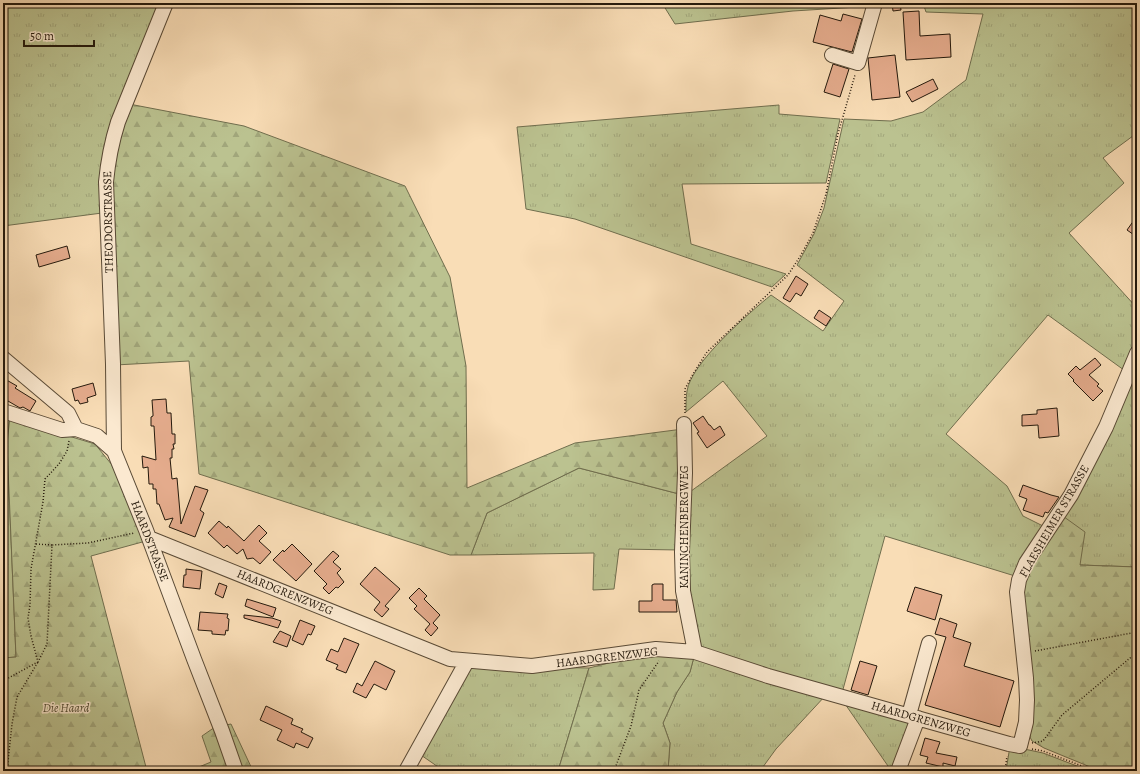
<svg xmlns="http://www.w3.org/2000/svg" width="1140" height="774" font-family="Alegreya,serif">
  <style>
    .grass { fill: url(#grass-tufts); stroke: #706e4e }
    .forest { fill: url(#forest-firs); stroke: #706e4e }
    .building { fill: #e5ac8d; stroke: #24190c }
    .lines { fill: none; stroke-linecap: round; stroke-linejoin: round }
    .minor-casing { stroke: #594a36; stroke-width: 16 }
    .path { stroke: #24190c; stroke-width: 1.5; stroke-dasharray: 1 2; stroke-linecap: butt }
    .minor { stroke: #fbe9d0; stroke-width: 14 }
    .labels { text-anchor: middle; stroke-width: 3; stroke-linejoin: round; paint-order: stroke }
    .street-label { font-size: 12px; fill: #24190c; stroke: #fbe9d0 }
    .park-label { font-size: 12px; font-style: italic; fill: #514c34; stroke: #fbe9d0 }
  </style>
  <defs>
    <pattern id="grass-tufts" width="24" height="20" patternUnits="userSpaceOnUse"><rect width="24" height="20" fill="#bbc290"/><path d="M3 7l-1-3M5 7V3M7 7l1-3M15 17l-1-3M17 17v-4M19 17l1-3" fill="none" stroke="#a1a67b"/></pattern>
    <pattern id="forest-firs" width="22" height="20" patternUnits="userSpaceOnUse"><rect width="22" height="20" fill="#bbc290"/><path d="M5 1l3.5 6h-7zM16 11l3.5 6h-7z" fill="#a1a67b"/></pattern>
  </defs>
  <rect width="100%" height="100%" fill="#f9ddb6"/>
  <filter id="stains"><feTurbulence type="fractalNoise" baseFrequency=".005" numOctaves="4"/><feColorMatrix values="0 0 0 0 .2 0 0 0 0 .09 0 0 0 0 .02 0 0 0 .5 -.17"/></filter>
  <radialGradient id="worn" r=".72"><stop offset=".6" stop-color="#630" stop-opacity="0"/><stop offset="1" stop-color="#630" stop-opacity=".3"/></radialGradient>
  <path class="grass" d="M 3,3 L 160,3 L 106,138 L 102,213 L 3,226 Z
    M 662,3 L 874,3 L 873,6 L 793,11 L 675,24 Z
    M 923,3 L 1137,3 L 1137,133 L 1103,158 L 1124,183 L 1069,233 L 1137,308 L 1137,350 L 1128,373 L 1048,315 L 946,434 L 1007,486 L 1023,516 L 1047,528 L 1015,576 L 885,536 L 842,693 L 697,651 L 685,592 L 687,494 L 767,436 L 723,381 L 686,412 C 686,406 686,398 687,391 C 691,363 749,313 771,295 L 823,331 L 844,301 L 797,265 L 814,234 L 824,208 L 844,119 L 891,121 L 923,112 L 966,80 L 983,14 L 926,12 Z
    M 779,105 L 779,114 L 840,119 L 826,183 L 682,184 L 691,244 L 786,274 L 772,287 L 575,219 L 526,209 L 517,127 Z
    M 1137,358 L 1137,567 L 1080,565 L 1060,514 Z
    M 3,414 L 10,416 L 7,444 L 16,657 L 3,658 Z
    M 579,468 L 683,495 L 679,550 L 619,549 L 614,589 L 593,590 L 594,553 L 471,555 L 487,513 Z
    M 695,653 L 826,695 L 776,749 L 760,771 L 670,771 L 668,770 L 670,743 L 663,723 L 677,692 L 690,672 Z
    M 468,663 L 532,667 L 589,668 L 558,771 L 444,771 L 418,753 Z
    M 843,701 L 914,720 L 895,771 L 884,771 L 888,766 Z
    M 1010,746 L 1043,753 L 1090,771 L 1006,771 Z"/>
  <path class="forest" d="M 129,104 L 244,126 L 405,186 L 450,277 L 466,366 L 467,488 L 575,443 L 683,429 L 683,495 L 579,468 L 487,513 L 471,555 L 450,555 L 199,474 L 189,361 L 115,365 L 109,183 Z
    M 10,416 L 62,434 L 95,444 L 112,465 L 146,541 L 91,556 L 147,771 L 3,771 L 3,658 L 16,657 L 7,444 Z
    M 1060,514 L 1085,532 L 1080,565 L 1137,567 L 1137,771 L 1100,771 L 1044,748 L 1032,741 L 1027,731 L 1018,590 Z
    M 656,651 L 695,653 L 690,672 L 677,692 L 663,723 L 670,743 L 668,770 L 670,771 L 558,771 L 589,668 Z
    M 231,724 L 253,771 L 195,771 L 194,769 L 211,762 L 202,736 L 215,727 Z"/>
  <path class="building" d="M 892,3 L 900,3 L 901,10 L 893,11 Z
    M 919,11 L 920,36 L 950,34 L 951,57 L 906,60 L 903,12 Z
    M 843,14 L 862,19 L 852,52 L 813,42 L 820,15 L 841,21 Z
    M 895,55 L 900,97 L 872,100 L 868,58 Z
    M 833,64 L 849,69 L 840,97 L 824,92 Z
    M 933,79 L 938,89 L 912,102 L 906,92 Z
    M 1137,216 L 1137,237 L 1127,230 Z
    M 67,246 L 70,258 L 39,267 L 36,255 Z
    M 796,276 L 808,284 L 801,296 L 796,293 L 790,302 L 783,298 Z
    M 819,310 L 831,318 L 826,326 L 814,318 Z
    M 1095,358 L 1101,365 L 1089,375 L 1099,384 L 1097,386 L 1103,391 L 1093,401 L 1073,381 L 1074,380 L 1068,374 L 1076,366 L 1080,370 Z
    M 3,378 L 17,386 L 15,388 L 36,401 L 30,411 L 23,407 L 20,408 L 8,401 L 7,403 L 3,403 Z
    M 93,383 L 96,395 L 87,398 L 88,402 L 80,404 L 78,400 L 75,401 L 72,389 Z
    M 166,399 L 167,413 L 171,413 L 172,434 L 175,434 L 175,444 L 173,444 L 174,449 L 172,449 L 172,458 L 170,458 L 172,479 L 177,478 L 181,524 L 195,486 L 208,490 L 200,510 L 204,513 L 195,537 L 169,527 L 173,518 L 165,520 L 159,504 L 157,504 L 156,489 L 153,489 L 153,484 L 149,484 L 148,467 L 143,468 L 142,456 L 156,460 L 154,426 L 151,426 L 151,417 L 153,416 L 153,414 L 152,400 Z
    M 1057,408 L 1059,436 L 1039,438 L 1038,425 L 1022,426 L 1022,415 L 1037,414 L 1037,410 Z
    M 703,416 L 709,425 L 710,425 L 714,430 L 720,426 L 725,435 L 707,448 L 697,433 L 699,432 L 693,423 Z
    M 1023,485 L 1051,495 L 1059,497 L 1048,513 L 1045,512 L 1043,517 L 1023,510 L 1027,499 L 1019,496 Z
    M 219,521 L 227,528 L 228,526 L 244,541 L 259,525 L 267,533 L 259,541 L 271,552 L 260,564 L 253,558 L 247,559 L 243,549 L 237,554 L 227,545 L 224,548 L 208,533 Z
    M 292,544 L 312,564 L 296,581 L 273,560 L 283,550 L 284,552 Z
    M 333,551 L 339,556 L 333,562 L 341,569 L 337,573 L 344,582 L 338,588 L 336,587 L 329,594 L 323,588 L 327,584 L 314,571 Z
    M 375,567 L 400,589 L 385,606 L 389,609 L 382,617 L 374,610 L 380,602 L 360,584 Z
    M 186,569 L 202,571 L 200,589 L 183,587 L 184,575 L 186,575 Z
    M 219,583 L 227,586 L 223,598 L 215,594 Z
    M 654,584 L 663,584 L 663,600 L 676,600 L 677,612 L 639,612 L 639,601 L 652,601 L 652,585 Z
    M 915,587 L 942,595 L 935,620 L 907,611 Z
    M 419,588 L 427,596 L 424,599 L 440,615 L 433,623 L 438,628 L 431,636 L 425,630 L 430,624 L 414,609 L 417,606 L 409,598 Z
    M 247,599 L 276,608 L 273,617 L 245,606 Z
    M 200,612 L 228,614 L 227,618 L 229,619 L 228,631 L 226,630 L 225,635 L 212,634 L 212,631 L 198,630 Z
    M 244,615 L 272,618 L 281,621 L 278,628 L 244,618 Z
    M 940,618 L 957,624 L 953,637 L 971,643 L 964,666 L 1014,681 L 1000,727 L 925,705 L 946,637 L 935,634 Z
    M 300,620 L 315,626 L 311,635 L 308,634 L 303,645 L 292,640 Z
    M 280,631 L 291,636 L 287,647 L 273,642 Z
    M 344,638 L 359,644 L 346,673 L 336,669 L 338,665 L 326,660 L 331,649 L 338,652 Z
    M 375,661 L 395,671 L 386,690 L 374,684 L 366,698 L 353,692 L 357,683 L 362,686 Z
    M 860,661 L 877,666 L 868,695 L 851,690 Z
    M 266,706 L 289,717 L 293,719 L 291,724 L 303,729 L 301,732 L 313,738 L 308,748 L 296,743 L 294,748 L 277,740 L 282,730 L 260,720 Z
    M 925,738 L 940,742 L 936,753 L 957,757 L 955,766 L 943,763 L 943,767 L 926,763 L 928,757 L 920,755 Z"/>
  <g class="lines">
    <g class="minor-casing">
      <path id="minor" d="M 832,55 L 858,63 L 875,3
        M 3,358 L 68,413 L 76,429
        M 3,411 L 62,430 L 76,429 L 97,436 L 114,451 L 146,530 L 194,659 L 222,731 L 236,771
        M 684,424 L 685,473 L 682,552 L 683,591 L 695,652
        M 114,451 L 113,364 L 106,182 C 108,161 112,141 118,122 L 166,3
        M 149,538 L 450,659 L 532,666 L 656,649 L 695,652 L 768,676 L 1009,744 L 1020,746 L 1026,722 L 1027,700 L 1026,678 L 1017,592 L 1019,580 L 1026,563 L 1071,495 L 1106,427 L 1137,353
        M 909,715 L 929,643
        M 406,771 L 467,661
        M 898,771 L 918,718"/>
    </g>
    <path class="path" d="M 685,413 L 685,389 L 693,374 L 707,352 L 788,275 L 801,255 L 813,233 L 826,194 L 838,134 L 855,75
      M 69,441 L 67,451 L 59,464 L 45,479 L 43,502 L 31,569 L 30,605 L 28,618 L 31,636 L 38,662 L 47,644 L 52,545 L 88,543 L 134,533
      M 36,544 L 52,545
      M 1035,651 L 1137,632
      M 3,681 L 36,663
      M 1032,743 L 1043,741 L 1062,715 L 1130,658 L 1137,654
      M 1032,749 L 1043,751 L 1095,771
      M 7,771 L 12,724 L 17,697 L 38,662
      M 614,771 L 631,726 L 639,690 L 659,661
      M 1005,771 L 1007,756"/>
    <use href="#minor" class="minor"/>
  </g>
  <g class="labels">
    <g class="street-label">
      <text transform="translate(108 222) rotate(-91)" y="4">THEODORSTRASSE</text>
      <text transform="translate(1054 521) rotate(-60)" y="4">FLAESHEIMER STRASSE</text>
      <text transform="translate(684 527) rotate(-90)" y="4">KANINCHENBERGWEG</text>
      <text transform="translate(150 541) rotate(69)" y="4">HAARDSTRASSE</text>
      <text transform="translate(285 592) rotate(22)" y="4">HAARDGRENZWEG</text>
      <text transform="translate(607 657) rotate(-7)" y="4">HAARDGRENZWEG</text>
      <text transform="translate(921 719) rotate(16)" y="4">HAARDGRENZWEG</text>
    </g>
    <g class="park-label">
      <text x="66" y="712">Die Haard</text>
    </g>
  </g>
  <rect width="1140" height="774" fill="none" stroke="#f9ddb6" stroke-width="16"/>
  <rect x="4" y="4" width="1132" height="766" fill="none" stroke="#24190c" stroke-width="2"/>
  <rect x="8" y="8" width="1124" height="758" fill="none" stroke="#24190c"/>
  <path d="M24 40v6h70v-6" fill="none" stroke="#24190c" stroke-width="2"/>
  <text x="30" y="40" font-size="12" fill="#24190c" stroke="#fbe9d0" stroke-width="3" paint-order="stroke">50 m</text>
  <rect width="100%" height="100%" filter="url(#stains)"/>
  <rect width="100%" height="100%" fill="url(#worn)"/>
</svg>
